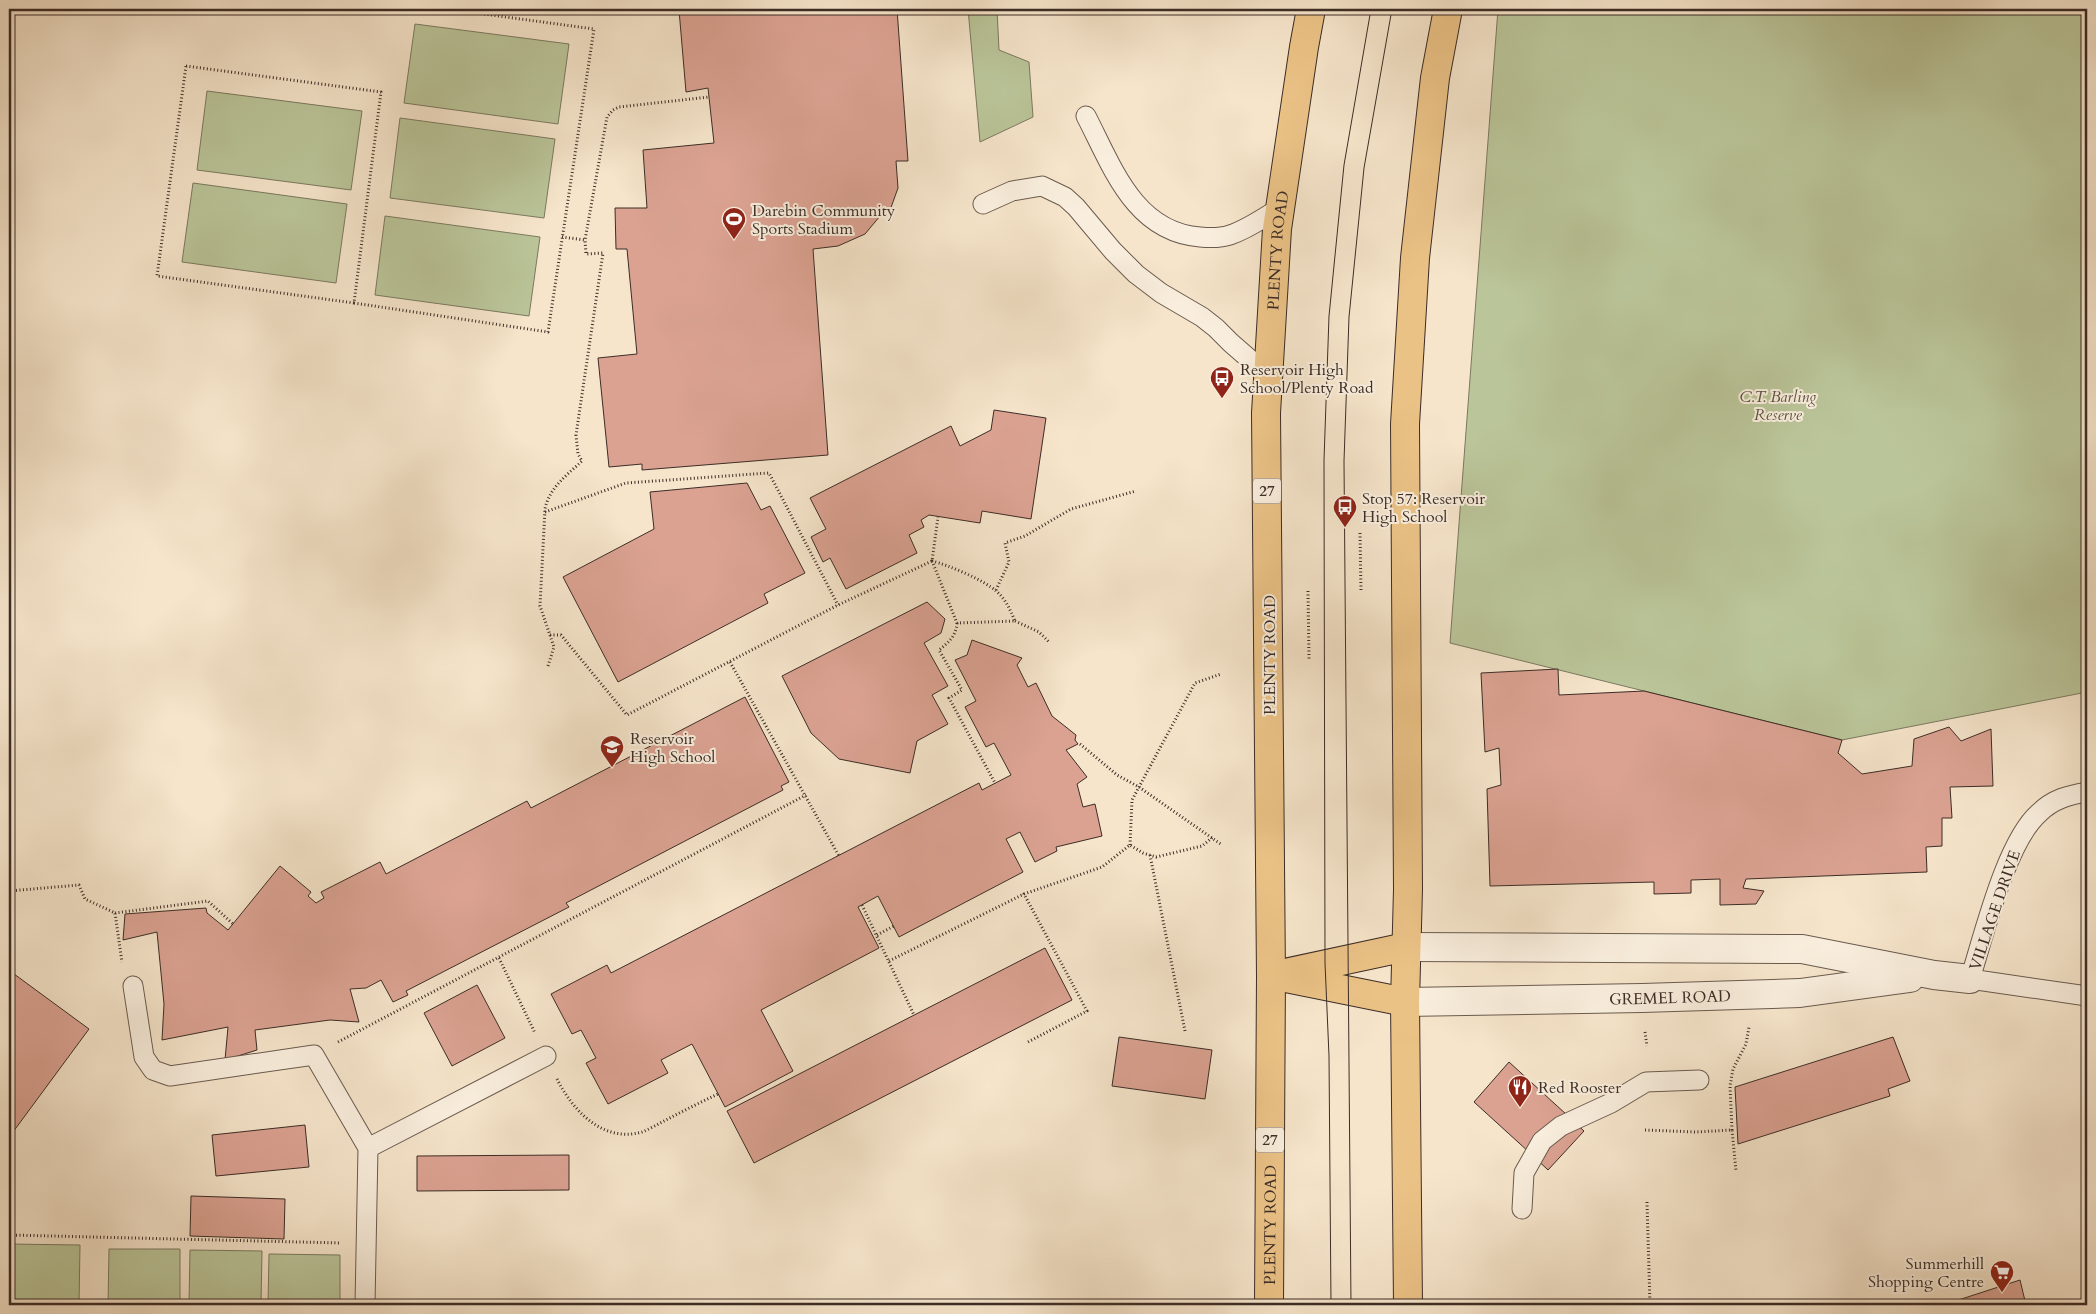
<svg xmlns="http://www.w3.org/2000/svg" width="2096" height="1314" font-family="Cardo,serif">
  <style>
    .green { fill: #bac599; stroke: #7b7960 }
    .building { fill: #dba292; stroke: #3c2d26 }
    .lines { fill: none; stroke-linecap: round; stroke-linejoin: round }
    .lane-casing { stroke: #6a5b4f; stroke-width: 21 }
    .street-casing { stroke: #6a5b4f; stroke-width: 30 }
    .highway-casing { stroke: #3c2d26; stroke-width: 30 }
    .path { stroke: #3c2d26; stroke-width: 3; stroke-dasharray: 1 2.5; stroke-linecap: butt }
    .lane { stroke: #f9eedd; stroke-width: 19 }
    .street { stroke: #f9eedd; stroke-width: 28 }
    .highway { stroke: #ebc286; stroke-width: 28 }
    .tram { stroke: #3c2d26; stroke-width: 1 }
    .labels { text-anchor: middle; stroke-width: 4; stroke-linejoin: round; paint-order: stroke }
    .shield { fill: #f9eedd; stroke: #75675d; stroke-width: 1 }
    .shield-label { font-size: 15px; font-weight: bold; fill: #3c2d26 }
    .poi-label { font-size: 16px; fill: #3c2d26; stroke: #f9eedd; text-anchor: start }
    .street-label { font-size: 16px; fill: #3c2d26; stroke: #f9eedd }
    .park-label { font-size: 16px; font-style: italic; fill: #5c5343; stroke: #f9eedd }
  </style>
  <rect width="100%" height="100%" fill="#f6e5cb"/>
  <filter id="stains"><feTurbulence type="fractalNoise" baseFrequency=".004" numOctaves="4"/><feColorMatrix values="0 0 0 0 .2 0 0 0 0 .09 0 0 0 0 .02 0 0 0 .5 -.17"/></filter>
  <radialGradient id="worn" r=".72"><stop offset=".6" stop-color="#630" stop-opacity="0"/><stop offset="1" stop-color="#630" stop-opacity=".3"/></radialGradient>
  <path class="green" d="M 968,9 L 997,9 L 999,50 L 1029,62 L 1033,117 L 980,142 Z
    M 1498,9 L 2087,9 L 2087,692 L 1842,740 L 1450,643 Z
    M 415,24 L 569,44 L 558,124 L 404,103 Z
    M 207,91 L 362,111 L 351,190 L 197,170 Z
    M 400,118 L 555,139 L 544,218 L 390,198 Z
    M 193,183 L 347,204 L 336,283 L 182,262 Z
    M 385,216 L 540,237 L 529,316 L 375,295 Z
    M 9,1244 L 80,1245 L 79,1305 L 9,1305 Z
    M 109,1249 L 180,1249 L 180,1305 L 108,1305 Z
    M 190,1250 L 262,1251 L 261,1305 L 189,1305 Z
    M 269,1254 L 340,1255 L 340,1305 L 268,1305 Z"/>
  <path class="building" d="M 690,9 L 897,9 L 908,161 L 896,161 L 898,188 L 889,213 L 885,210 L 865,234 L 838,246 L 813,249 L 828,455 L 642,470 L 642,464 L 609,467 L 598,358 L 637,354 L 627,249 L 616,249 L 615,208 L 647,208 L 643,150 L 714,143 L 708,88 L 686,92 L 679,10 Z
    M 994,410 L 1046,418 L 1031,519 L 982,511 L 980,523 L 929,515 L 921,520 L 924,527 L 909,535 L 917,553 L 846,589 L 830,558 L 823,562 L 811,537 L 826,529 L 810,498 L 951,426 L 960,446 L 991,430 Z
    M 747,483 L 761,510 L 770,506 L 805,573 L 764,594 L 768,603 L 618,682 L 563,577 L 654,529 L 650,492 Z
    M 927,602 L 945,619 L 941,633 L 924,643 L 948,686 L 932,695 L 948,724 L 917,741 L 910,773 L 839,759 L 811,733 L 782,676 Z
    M 972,640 L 1022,658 L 1017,665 L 1028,687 L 1036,683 L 1052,716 L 1076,735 L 1075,740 L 1078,744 L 1066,750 L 1087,777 L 1077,784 L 1083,807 L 1095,804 L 1102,836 L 1056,847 L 1057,851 L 1035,862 L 1020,832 L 1006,839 L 1023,872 L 899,937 L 878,896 L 858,907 L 879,948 L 761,1010 L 793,1071 L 725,1107 L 692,1044 L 661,1060 L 668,1073 L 608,1104 L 586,1063 L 596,1058 L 581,1030 L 572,1034 L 551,994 L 607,965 L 611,973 L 979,783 L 982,790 L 1011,775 L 994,743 L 986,747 L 965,707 L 976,701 L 955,660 L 967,655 Z
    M 1558,669 L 1559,695 L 1644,691 L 1842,740 L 1838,753 L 1862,774 L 1912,766 L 1914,739 L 1949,727 L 1961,741 L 1991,729 L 1993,786 L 1950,787 L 1952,818 L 1942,818 L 1942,846 L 1926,847 L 1927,872 L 1746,879 L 1743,888 L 1764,891 L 1756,904 L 1720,905 L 1720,879 L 1691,880 L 1691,893 L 1654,894 L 1654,882 L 1490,886 L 1487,789 L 1501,785 L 1499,748 L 1485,752 L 1481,673 Z
    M 745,697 L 789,782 L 781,786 L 783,790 L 566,903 L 569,907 L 406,991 L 408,995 L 393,1002 L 381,980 L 366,988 L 350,989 L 359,1022 L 330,1020 L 255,1030 L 257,1050 L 225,1060 L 228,1027 L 162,1040 L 164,1004 L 157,932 L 123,940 L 125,914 L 206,908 L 207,913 L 228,930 L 280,866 L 311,892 L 308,896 L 316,903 L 324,898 L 321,892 L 380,862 L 386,874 L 527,801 L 531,808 Z
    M 1045,948 L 1072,1000 L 754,1163 L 727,1111 Z
    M 10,971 L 89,1029 L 13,1132 L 9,1130 L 9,973 Z
    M 477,985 L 505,1038 L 452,1066 L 424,1013 Z
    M 1119,1037 L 1212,1050 L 1205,1099 L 1112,1086 Z
    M 1893,1037 L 1910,1081 L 1888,1089 L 1890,1096 L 1738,1144 L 1735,1087 Z
    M 1509,1062 L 1567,1115 L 1530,1153 L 1474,1102 Z
    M 1567,1115 L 1584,1131 L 1548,1170 L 1530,1153 Z
    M 305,1125 L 309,1167 L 216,1176 L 212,1135 Z
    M 569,1155 L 569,1190 L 417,1191 L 417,1156 Z
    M 191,1196 L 285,1199 L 284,1239 L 190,1236 Z
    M 2020,1280 L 2026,1305 L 1943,1305 Z"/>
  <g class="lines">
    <g class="lane-casing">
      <path id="lane" d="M 1086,116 C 1112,166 1134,232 1200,237 C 1210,238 1221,238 1230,235 C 1248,229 1265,217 1281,207
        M 983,204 L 1012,191 L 1042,186 L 1065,197 L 1076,207 L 1113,251 L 1136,274 L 1161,293 L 1202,317 L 1216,328 L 1231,343 L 1269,376
        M 2087,792 C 2069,795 2053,799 2039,813 C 2006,842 1984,935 1970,979 L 2087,996
        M 133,986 L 144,1057 L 153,1070 L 170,1076 L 314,1055 L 368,1148 L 365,1305
        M 368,1148 L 546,1056
        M 1522,1209 L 1524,1173 L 1542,1141 L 1561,1126 L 1611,1103 L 1646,1082 L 1699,1080"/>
    </g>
    <g class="street-casing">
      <g id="street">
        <path d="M 1406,947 L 1802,949 L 1934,975 L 1970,979"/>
        <path id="s1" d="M 1405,1002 L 1642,998 L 1800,993 L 1910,978"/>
      </g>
    </g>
    <g class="highway-casing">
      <g id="highway">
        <path d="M 1271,976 L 1406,947"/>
        <path d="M 1281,977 L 1405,1002"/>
        <path id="s2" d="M 1269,1305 L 1271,976 L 1266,413 L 1277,229 L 1304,47 L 1311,9"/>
        <path d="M 1408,1305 L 1405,1002 L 1408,889 L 1405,424 L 1415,258 L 1435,78 L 1448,9"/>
      </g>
    </g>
    <path class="path" d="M 186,66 L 381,92 L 354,303 L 157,276 Z
      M 562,237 L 585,240 L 607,117 L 613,110 L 619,107 L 709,97
      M 354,303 L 548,332 L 594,29 L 447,9
      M 545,512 L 626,483 L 769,473 L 838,605
      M 1360,533 L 1361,591
      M 932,561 C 948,565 984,580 996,591 C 1006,599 1010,610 1015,621 L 957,623 Z
      M 996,590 L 1009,562 L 1005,543 L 1025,536 L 1071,509 L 1136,491
      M 1308,591 L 1309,659
      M 1015,621 L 1039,632 L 1050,643
      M 957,623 C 956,636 949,642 939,650 L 962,690 L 949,698 L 995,783
      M 550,635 L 561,635 L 627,715 L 838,605 L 932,561 L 938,517
      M 730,662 L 839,856
      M 548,666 L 554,647 L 540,606 L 545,509 C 549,488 567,475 582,461 L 578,454 L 576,435 L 603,253 L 586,254 L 585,240
      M 1080,744 L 1117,775 L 1139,787 L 1222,845
      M 1130,845 L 1132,800 L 1195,683 L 1221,674
      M 1150,855 L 1185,1031
      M 9,891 L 79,885 L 85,899 L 115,913 L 122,962
      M 862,905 L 914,1015
      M 115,913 L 208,901 L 233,924
      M 877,935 L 894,926
      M 499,958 L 535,1033
      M 889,961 L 1024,894
      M 1645,1032 L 1647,1046
      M 338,1042 L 806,795
      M 1028,1042 L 1087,1011 L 1024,894 L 1102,867 L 1130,845 L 1143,853 L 1156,857 L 1202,846 L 1213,837
      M 557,1079 C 573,1111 603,1143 642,1132 C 650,1129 658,1124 666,1120 C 683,1111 701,1102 718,1094
      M 1645,1130 L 1696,1132 L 1732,1130 L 1736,1171
      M 1732,1130 L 1730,1086 L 1733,1069 L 1746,1044 L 1749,1027
      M 1647,1202 L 1650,1305
      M 9,1235 L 341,1243"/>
    <use href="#lane" class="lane"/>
    <use href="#street" class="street"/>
    <use href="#highway" class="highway"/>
    <path class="tram" d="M 1331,1305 L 1329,1056 L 1325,963 L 1324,460 L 1329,316 L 1344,165 L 1371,9
      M 1351,1305 L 1344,461 L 1349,317 L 1364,168 L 1392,9"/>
  </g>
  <defs>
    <g id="stadium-pin" transform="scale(1.25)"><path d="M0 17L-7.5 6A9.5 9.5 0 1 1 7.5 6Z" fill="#8f2418" stroke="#f9eedd"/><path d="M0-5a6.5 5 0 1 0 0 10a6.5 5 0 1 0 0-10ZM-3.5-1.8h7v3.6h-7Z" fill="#fff"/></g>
    <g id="bus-pin" transform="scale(1.25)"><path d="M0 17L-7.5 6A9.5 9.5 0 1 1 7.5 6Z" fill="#8f2418" stroke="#f9eedd"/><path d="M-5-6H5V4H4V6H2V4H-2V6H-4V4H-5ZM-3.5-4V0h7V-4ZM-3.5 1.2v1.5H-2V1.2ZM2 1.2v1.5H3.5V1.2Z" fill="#fff"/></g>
    <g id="school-pin" transform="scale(1.25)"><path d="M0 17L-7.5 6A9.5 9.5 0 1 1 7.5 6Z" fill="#8f2418" stroke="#f9eedd"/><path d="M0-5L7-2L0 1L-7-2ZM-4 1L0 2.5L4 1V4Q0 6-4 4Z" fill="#fff"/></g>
    <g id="restaurant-pin" transform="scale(1.25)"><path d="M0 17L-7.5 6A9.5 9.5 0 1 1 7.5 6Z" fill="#8f2418" stroke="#f9eedd"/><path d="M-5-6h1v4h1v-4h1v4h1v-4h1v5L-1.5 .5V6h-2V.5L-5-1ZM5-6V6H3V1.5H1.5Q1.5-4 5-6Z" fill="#fff"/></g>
    <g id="supermarket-pin" transform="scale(1.25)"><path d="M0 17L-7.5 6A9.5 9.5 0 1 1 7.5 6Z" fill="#8f2418" stroke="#f9eedd"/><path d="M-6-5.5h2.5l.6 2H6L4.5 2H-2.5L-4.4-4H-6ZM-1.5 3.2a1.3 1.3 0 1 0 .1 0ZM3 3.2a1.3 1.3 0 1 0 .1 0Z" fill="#fff"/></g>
  </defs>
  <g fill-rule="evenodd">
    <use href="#stadium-pin" x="734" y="219"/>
    <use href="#bus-pin" x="1222" y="378"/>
    <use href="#bus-pin" x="1345" y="507"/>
    <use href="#school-pin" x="612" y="747"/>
    <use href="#restaurant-pin" x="1520" y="1087"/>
    <use href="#supermarket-pin" x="2002" y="1272"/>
  </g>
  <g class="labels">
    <g class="shield">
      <rect x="1253" y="478.5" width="28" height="25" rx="4"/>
      <rect x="1256" y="1127.5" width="28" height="25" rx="4"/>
    </g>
    <g class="shield-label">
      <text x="1267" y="496">27</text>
      <text x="1270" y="1145">27</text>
    </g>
    <g class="poi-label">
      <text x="752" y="216">Darebin Community<tspan x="752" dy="18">Sports Stadium</tspan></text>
      <text x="1240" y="375">Reservoir High<tspan x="1240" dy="18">School/Plenty Road</tspan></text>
      <text x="1362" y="504">Stop 57: Reservoir<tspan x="1362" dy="18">High School</tspan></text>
      <text x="630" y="744">Reservoir<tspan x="630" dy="18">High School</tspan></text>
      <text x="1538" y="1093">Red Rooster</text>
      <text x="1984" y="1269" text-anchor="end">Summerhill<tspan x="1984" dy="18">Shopping Centre</tspan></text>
    </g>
    <g class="street-label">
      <text dy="6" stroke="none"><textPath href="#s2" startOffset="1055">PLENTY ROAD</textPath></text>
      <text transform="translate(1269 655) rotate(-90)" y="6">PLENTY ROAD</text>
      <text transform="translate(1994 910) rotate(-71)" y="6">VILLAGE DRIVE</text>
      <text dy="6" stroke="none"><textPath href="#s1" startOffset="265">GREMEL ROAD</textPath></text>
      <text dy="6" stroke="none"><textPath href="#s2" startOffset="80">PLENTY ROAD</textPath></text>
    </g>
    <g class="park-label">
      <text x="1778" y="402">C.T. Barling<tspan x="1778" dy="18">Reserve</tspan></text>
    </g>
  </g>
  <rect width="2096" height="1314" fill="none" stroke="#f6e5cb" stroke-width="30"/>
  <rect x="10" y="10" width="2076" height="1294" fill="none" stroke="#3c2d26" stroke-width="2.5"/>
  <rect x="15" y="15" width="2066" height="1284" fill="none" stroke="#3c2d26"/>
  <rect width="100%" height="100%" filter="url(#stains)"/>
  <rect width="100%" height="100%" fill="url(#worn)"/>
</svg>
